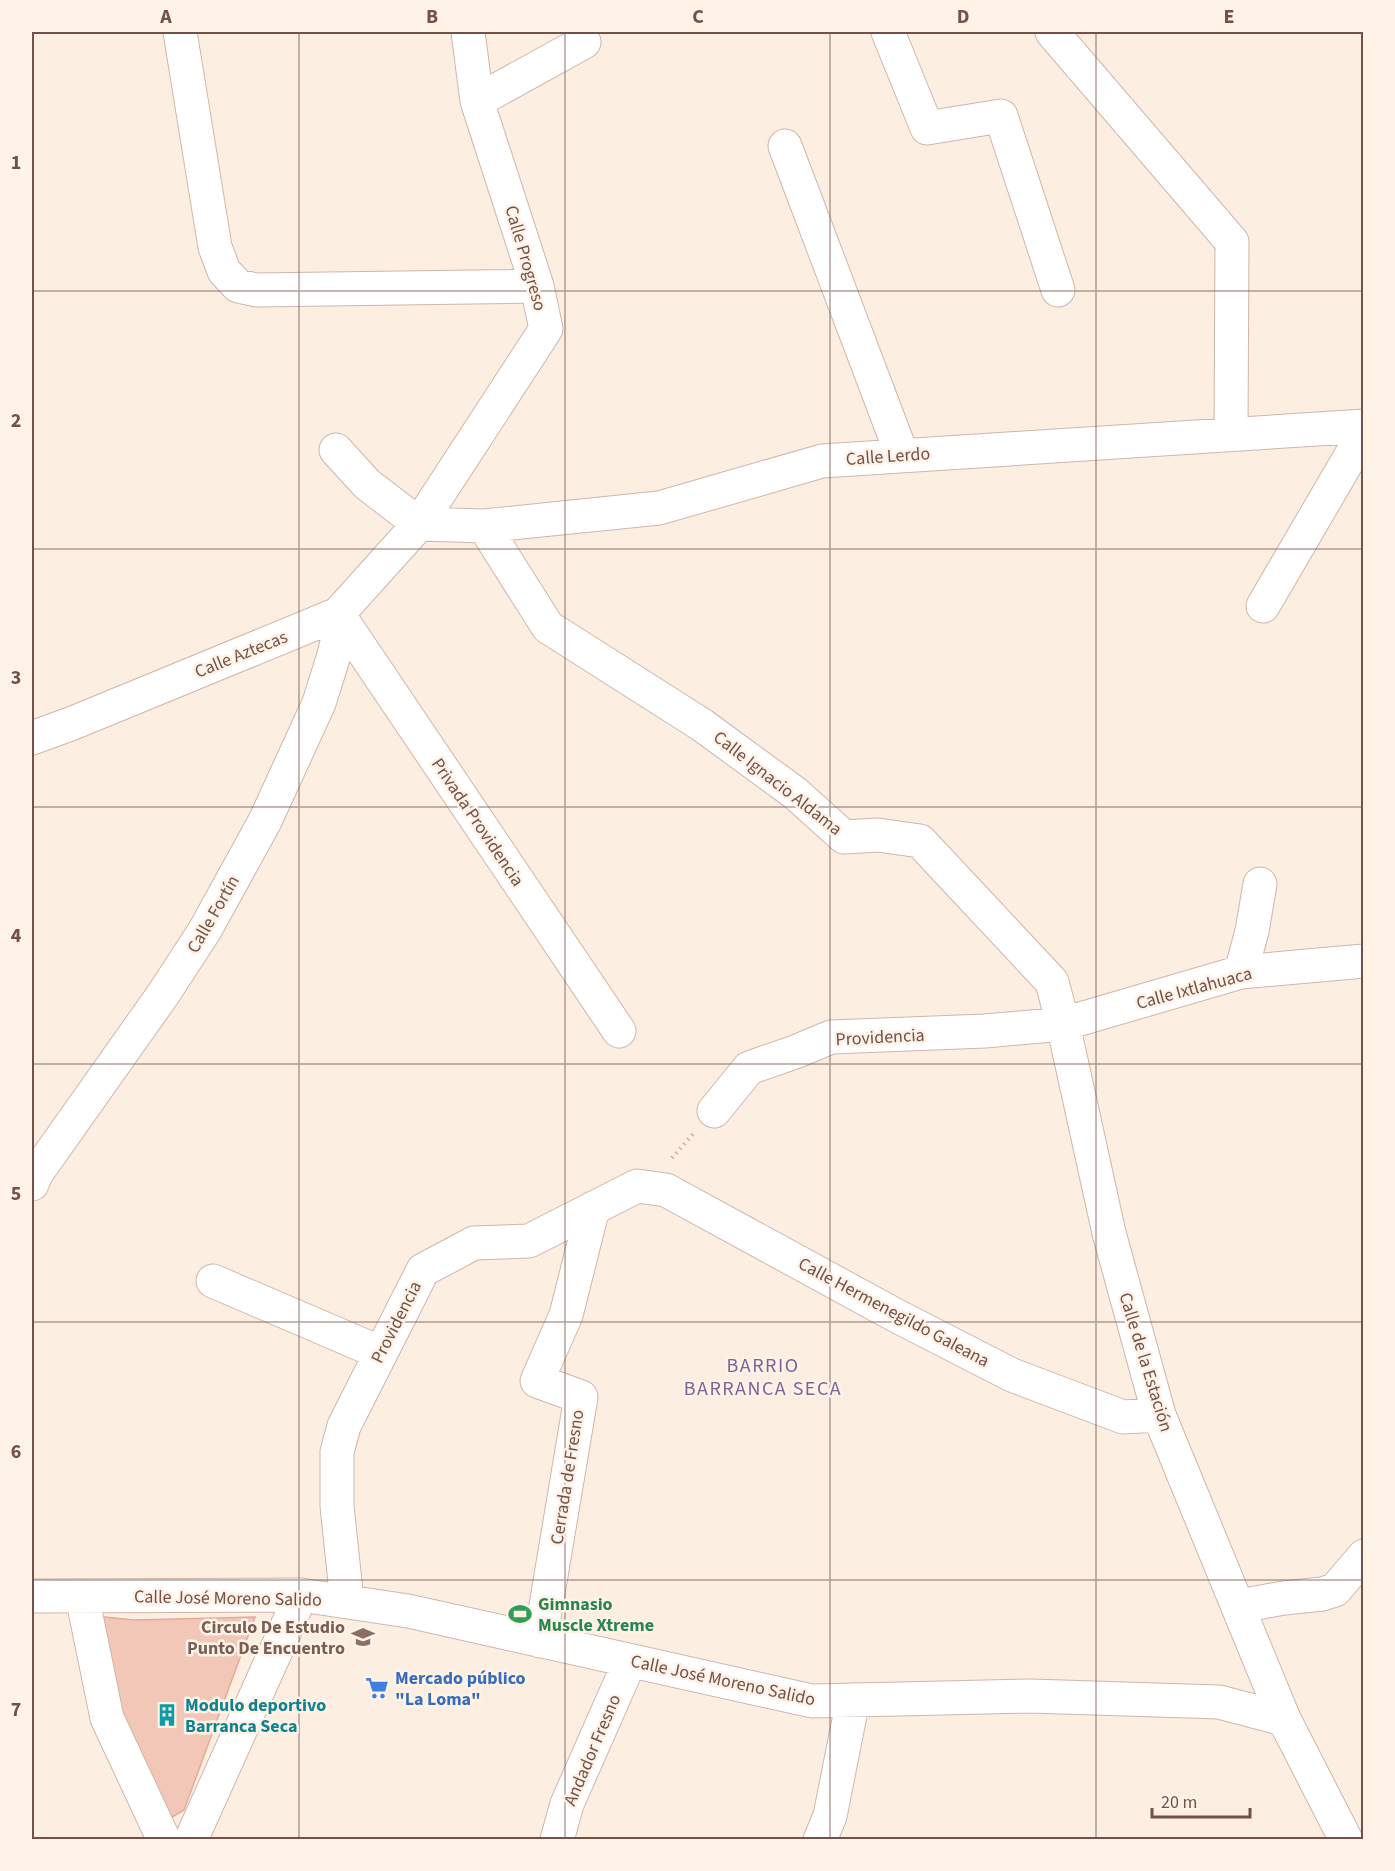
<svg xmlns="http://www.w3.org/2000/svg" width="1395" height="1871" font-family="'Source Sans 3',sans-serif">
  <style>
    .building { fill: #f2c7b8; stroke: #e5aa99; stroke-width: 1.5 }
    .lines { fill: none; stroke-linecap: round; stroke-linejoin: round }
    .street-casing { stroke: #cfb6ab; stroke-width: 35 }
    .path { stroke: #d7aa9c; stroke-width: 4; stroke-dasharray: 1.5 4.5; stroke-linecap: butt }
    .street { stroke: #fff; stroke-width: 33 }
    .grid { fill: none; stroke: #745148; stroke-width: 1.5; stroke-opacity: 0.55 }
    .labels { text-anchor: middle; stroke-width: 5; stroke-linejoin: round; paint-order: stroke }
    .street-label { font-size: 18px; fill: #745148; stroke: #fff2e7 }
    .leisure-label { font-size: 18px; font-weight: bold; fill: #27864d; stroke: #fff2e7; text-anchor: start }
    .education-label { font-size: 18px; font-weight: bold; fill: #785e54; stroke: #fff2e7; text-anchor: end }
    .shop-label { font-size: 18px; font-weight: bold; fill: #366cbe; stroke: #fff2e7; text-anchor: start }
    .culture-label { font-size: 18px; font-weight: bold; fill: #0d838f; stroke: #fff2e7; text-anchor: start }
    .neighbourhood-label { font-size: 20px; letter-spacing: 1.5px; fill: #7e6397; stroke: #fff2e7 }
    .neatline { fill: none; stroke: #745148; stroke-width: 2 }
    .grid-label { font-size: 20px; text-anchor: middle; font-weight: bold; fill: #745148 }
  </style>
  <rect width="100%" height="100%" fill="#fceee1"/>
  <path class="building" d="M 85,1615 L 134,1620 L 255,1617 L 184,1810 L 169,1819 L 144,1816 Z"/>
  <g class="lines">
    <g class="street-casing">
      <path id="street" d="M 180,32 L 215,247 L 224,271 L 238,286 L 256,290 L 537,286
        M 888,32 L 927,128 L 1001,116 L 1058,290
        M 1052,32 L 1232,242 L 1231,434
        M 477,101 L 584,42
        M 785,146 L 902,455
        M 336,450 L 367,484 L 419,524
        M 419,524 L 484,526 L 659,508 L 822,461 L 1364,426
        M 484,526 L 548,627 L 702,725 L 795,793 L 844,837 L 878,835 L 920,841 L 1052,982 L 1063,1024 L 1109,1233 L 1159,1415 L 1284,1719 L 1346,1840
        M 1263,606 L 1364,433
        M 338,614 L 619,1031
        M 32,738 L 73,723 L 338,614 L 419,524 L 546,329 L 537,286 L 477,101 L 468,32
        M 1241,972 L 1252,931 L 1260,884
        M 714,1111 L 749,1068 L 795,1052 L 831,1037 L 985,1031 L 1063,1024 L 1241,972 L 1364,961
        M 32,1184 L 36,1174 L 164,993 L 205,930 L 265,821 L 319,703 L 334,655 L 337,642 L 337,632 L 330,617
        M 213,1281 L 381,1353
        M 32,1596 L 301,1595 L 408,1611 L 812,1701 L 1031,1696 L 1219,1702 L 1284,1719
        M 82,1596 L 107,1718 L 164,1840
        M 347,1601 L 337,1506 L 337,1452 L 344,1426 L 423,1270 L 474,1243 L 529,1241 L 637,1186 L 666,1190 L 895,1315 L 1012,1375 L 1123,1417 L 1159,1415
        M 1239,1606 L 1284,1598 L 1322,1594 L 1335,1590 L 1364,1556
        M 540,1641 L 581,1397 L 537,1381 L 566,1315 L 593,1208
        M 191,1840 L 301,1595
        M 557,1840 L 567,1804 L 630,1661
        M 820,1840 L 830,1816 L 853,1700"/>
    </g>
    <path class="path" d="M 672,1158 L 693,1134"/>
    <use href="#street" class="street"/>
  </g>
  <path class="grid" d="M 299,32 L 299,1840M 565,32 L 565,1840M 830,32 L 830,1840M 1096,32 L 1096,1840M 32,291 L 1364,291M 32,549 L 1364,549M 32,807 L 1364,807M 32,1064 L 1364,1064M 32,1322 L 1364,1322M 32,1580 L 1364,1580"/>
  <defs>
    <g id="stadium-bare" transform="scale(1.8)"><path d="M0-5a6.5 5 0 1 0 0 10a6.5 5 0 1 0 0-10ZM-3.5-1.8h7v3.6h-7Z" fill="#2e9e5b" stroke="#fff2e7" stroke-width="2.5" paint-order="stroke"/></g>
    <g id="school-bare" transform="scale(1.8)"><path d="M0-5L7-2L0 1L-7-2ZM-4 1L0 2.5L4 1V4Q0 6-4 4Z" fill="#8d6e63" stroke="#fff2e7" stroke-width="2.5" paint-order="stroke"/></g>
    <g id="supermarket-bare" transform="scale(1.8)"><path d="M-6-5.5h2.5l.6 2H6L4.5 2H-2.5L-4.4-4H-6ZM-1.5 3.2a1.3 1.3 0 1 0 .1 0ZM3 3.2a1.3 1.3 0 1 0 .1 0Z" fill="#3f7fe0" stroke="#fff2e7" stroke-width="2.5" paint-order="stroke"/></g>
    <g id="building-bare" transform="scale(1.8)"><path d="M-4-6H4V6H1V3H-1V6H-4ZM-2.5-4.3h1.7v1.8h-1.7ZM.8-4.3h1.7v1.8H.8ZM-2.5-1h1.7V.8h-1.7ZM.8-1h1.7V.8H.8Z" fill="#0f9aa8" stroke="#fff2e7" stroke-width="2.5" paint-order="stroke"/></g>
  </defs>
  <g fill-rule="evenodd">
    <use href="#stadium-bare" x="520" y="1614"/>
    <use href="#school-bare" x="363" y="1637"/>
    <use href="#supermarket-bare" x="377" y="1688"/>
    <use href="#building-bare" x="167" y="1715"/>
  </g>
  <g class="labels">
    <g class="street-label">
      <text transform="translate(526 258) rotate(74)" y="6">Calle Progreso</text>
      <text transform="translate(888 456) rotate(-4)" y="6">Calle Lerdo</text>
      <text transform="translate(241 654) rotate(-22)" y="6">Calle Aztecas</text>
      <text transform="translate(778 783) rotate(38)" y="6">Calle Ignacio Aldama</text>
      <text transform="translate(478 822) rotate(56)" y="6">Privada Providencia</text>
      <text transform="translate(213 914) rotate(-60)" y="6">Calle Fortín</text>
      <text transform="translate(1194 988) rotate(-15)" y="6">Calle Ixtlahuaca</text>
      <text transform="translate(880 1037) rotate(-3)" y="6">Providencia</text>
      <text transform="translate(894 1312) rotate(28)" y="6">Calle Hermenegildo Galeana</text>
      <text transform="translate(396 1322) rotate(-63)" y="6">Providencia</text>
      <text transform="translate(1146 1362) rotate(73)" y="6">Calle de la Estación</text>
      <text transform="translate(567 1477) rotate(-81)" y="6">Cerrada de Fresno</text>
      <text transform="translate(228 1598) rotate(1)" y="6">Calle José Moreno Salido</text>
      <text transform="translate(723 1680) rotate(12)" y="6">Calle José Moreno Salido</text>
      <text transform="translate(592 1750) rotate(-67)" y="6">Andador Fresno</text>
    </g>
    <g class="leisure-label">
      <text x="538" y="1610">Gimnasio<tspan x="538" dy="21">Muscle Xtreme</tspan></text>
    </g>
    <g class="education-label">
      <text x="345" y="1633">Circulo De Estudio<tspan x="345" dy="21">Punto De Encuentro</tspan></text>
    </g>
    <g class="shop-label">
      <text x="395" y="1684">Mercado público<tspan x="395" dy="21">"La Loma"</tspan></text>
    </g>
    <g class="culture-label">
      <text x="185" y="1711">Modulo deportivo<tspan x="185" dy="21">Barranca Seca</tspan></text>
    </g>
    <g class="neighbourhood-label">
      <text x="763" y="1372">BARRIO<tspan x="763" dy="23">BARRANCA SECA</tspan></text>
    </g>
  </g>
  <rect width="1395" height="1871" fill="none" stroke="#fff2e7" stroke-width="66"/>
  <path d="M1152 1808v9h98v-9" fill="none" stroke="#745148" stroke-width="3"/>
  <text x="1161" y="1808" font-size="18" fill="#745148" stroke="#fff2e7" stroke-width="4.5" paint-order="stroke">20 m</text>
  <rect x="33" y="33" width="1329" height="1805" class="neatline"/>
  <g class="grid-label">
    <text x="166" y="23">A</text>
    <text x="432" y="23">B</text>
    <text x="698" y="23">C</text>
    <text x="963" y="23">D</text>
    <text x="1229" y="23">E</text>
    <text x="16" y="169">1</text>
    <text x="16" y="427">2</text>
    <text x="16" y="684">3</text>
    <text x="16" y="942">4</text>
    <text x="16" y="1200">5</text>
    <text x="16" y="1458">6</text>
    <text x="16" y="1716">7</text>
  </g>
</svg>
